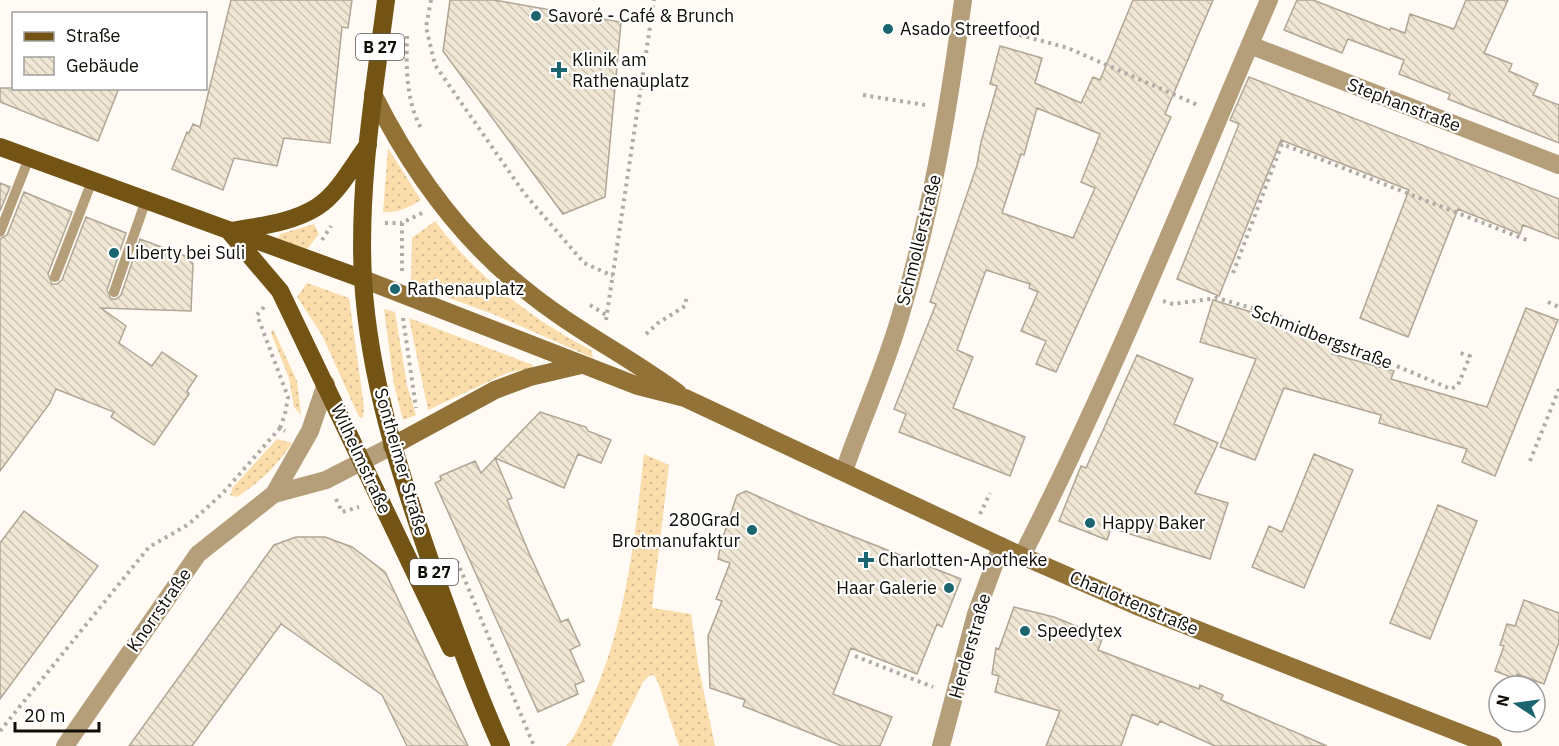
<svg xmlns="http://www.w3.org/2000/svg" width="1559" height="746" font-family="'IBM Plex Sans',sans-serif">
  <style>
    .grass { fill: url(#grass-dots) }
    .building { fill: url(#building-back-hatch); stroke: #b0a696; stroke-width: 1.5; fill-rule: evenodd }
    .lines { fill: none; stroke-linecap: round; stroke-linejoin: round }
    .path { stroke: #afaba5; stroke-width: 4; stroke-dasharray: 3 4.5; stroke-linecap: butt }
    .lane { stroke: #b59f7a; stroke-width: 10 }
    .street { stroke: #b59f7a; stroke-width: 18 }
    .secondary { stroke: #927237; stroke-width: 18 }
    .primary { stroke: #735415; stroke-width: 18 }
    .poi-dot { fill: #1a6570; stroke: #fff; stroke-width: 2 }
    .labels { text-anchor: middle; stroke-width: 4.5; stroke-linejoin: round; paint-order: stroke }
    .shield { fill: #fff; stroke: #585651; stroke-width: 1.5 }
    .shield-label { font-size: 16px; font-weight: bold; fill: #100d07 }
    .poi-label { font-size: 18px; fill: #100d07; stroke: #fff; text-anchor: start }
    .street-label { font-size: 18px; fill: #100d07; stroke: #fff }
  </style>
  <defs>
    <pattern id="grass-dots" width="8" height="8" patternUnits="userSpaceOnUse" patternTransform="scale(1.5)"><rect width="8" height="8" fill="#faddab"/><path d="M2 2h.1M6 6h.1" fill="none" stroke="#d5bc92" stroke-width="1.8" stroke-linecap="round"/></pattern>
    <pattern id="building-back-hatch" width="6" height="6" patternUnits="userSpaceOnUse" patternTransform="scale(1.5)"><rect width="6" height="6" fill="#f0e6d4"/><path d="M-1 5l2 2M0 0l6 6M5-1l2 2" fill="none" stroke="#cdc4b4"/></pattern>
  </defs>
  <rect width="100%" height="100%" fill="#fffbf4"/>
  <path class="grass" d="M 388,148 L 421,200 C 408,208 398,213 383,212 Z
    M 435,221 C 477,277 530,318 591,350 L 593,358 L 493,314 L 411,284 L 412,238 Z
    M 314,224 L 319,234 L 307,249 L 278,239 L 280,234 Z
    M 307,283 L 349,298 L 364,407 L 363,418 L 359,417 L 322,335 L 297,297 Z
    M 384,309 L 395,312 L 407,385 L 416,415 L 403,420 L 394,385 Z
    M 409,318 L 533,365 L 532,368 L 507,373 L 428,410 Z
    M 273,329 L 297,381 L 301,415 L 294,407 L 289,378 L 271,333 Z
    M 277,439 L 292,443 C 277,466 260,482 237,497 L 230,495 L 233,487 Z
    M 644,454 L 669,465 L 652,608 L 691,614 L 698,664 L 715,746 L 679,746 L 659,685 L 655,676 L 650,675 L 643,682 L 612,746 L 566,746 C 576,736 581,722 587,710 C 625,632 635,539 644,454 Z"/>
  <path class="building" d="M 231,0 L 352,0 L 348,28 L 342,27 L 330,143 L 284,138 L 277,166 L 234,158 L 223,190 L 172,169 L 187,132 L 189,133 L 193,124 L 200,127 Z
    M 450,0 L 494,0 L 621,22 L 605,197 L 563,214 L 443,51 Z
    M 1133,0 L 1213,0 L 1165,114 L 1171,117 L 1056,372 L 1036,364 L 1046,341 L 1021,331 L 1038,292 L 1029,288 L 1030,284 L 986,270 L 957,350 L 973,357 L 953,408 L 1025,437 L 1010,476 L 899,432 L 906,414 L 894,409 L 936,304 L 930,302 L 977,165 L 981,142 L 997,86 L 990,84 L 1000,46 L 1042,58 L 1035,83 L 1081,103 L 1093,77 L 1100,80 ZM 1037,108 L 1100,134 L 1081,182 L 1095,188 L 1073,238 L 1002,213 L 1021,154 L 1024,155 Z
    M 1297,0 L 1313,0 L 1390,30 L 1391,28 L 1405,33 L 1410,14 L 1454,29 L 1466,0 L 1508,0 L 1484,53 L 1512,64 L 1509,71 L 1538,84 L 1533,95 L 1559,105 L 1559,143 L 1448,99 L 1450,94 L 1399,74 L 1404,60 L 1348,39 L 1342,53 L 1284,30 Z
    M 1249,77 L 1559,199 L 1559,239 L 1523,225 L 1520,234 L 1458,209 L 1408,337 L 1360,318 L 1409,190 L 1281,140 L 1219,296 L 1177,279 L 1239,124 L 1230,120 Z
    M 0,88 L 119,88 L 98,141 L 0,102 Z
    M 0,183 L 10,187 L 0,211 Z
    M 24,192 L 72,212 L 48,274 L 52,284 L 57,284 L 62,280 L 86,217 L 126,233 L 107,290 L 111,299 L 116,299 L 121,295 L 140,239 L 188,257 L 193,264 L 191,311 L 101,308 L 126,326 L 119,343 L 152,366 L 162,352 L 197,376 L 187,391 L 189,394 L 154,445 L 111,417 L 114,412 L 56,389 L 50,403 L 0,471 L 0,239 L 7,235 Z
    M 1213,300 L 1277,320 L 1274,327 L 1335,344 L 1332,354 L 1394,371 L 1391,379 L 1487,407 L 1526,308 L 1558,320 L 1495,476 L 1462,462 L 1467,449 L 1379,423 L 1381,415 L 1284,388 L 1255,460 L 1220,447 L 1256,359 L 1200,342 Z
    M 1137,355 L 1193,379 L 1174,424 L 1218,443 L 1195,493 L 1228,503 L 1210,559 L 1111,528 L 1107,540 L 1059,521 L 1081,466 L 1086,468 Z
    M 540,412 L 586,427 L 588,431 L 611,440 L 601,463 L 578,454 L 564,488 L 495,458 L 512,498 L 507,500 L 529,553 L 561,622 L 568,619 L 580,645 L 570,650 L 584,681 L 575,685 L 578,694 L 538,712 L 435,483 L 441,480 L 440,476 L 475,461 L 481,473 Z
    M 1314,454 L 1353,470 L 1304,588 L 1252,567 L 1269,526 L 1282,532 Z
    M 746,491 L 806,518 L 961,579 L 942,627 L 937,624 L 917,674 L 851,648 L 833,694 L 892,717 L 880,746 L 842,746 L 743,706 L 745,700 L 710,688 L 708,636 L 722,601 L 716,599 L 730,563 L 718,559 L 721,543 L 737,495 Z
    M 1438,505 L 1477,521 L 1430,639 L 1390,623 Z
    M 24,511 L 98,566 L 0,699 L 0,543 Z
    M 296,537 L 325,537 L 352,547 L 385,572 L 468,746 L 407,746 L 382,695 L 281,624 L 192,746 L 129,746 L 274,545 Z
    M 1524,600 L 1559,613 L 1559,642 L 1544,684 L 1517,674 L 1516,679 L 1495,671 L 1504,646 L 1500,645 L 1507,624 L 1515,626 Z
    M 1014,607 L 1054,617 L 1103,637 L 1098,650 L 1199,689 L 1200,685 L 1223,695 L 1221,700 L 1327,746 L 1215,746 L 1160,721 L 1158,725 L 1132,714 L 1121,746 L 1046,746 L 1060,711 L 995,692 L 999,676 L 992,674 L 996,648 L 999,649 Z"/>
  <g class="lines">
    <path class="path" d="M 431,0 L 426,27 L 435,65 L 524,193 L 584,263 L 613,276
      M 983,25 L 1068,48 L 1200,106
      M 407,36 C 406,66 406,101 421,128
      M 863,95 L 925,105
      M 385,223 L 402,223
      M 322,240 L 331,226
      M 402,271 L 402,223 L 422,213
      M 1233,273 L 1282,144 L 1529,241
      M 1163,301 L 1173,304 L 1217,298 L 1276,315 L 1451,389 L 1458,385 L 1470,356 L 1460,353
      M 1548,302 L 1559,307
      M 590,305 L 606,315
      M 264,307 L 257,315 L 288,397 L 285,414 L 280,428 L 285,431
      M 403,318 L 416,408
      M 606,320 L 654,0
      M 646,334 L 658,323 L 685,306 L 687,295
      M 1530,461 L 1559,389
      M 336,499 L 342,512 L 359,507
      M 980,514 L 990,493
      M 457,561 L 534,746
      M 855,656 L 933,687
      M 0,731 L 149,547 L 189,524 L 223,493 L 280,428"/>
    <path class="lane" d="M 0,232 L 29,158
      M 55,277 L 92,181
      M 114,292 L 146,200"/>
    <path class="street" d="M 1250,45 L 1559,165
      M 844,471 C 862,419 885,369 900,317 C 931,214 949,107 963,0
      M 274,494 L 310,431 L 326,384
      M 1022,556 C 1114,376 1189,186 1269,0
      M 65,746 L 198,554 L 274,494 L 326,480 L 392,446
      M 941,746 L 976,614 L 1001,546"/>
    <path class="secondary" d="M 373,94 C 410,168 458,236 523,288 C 571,328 628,356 678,393
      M 363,279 L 638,386 L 685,398 L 1022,556 L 1137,606 L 1493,746
      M 392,446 L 495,390 L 530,377 L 581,365"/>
    <path class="primary" d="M 386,0 C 374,92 358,186 363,279 C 369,380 400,474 433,569 C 454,629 475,688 501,746
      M 0,147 L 363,279
      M 229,231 L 280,291 L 451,648
      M 231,231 C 259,226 292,223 317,207 C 338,194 353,165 368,145"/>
  </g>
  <g class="poi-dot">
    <circle cx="536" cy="16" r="6"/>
    <circle cx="888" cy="29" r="6"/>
    <path d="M556 61h6v6h6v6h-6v6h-6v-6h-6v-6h6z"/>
    <circle cx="114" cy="253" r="6"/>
    <circle cx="395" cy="289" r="6"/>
    <circle cx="1090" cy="523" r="6"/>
    <circle cx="752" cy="530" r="6"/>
    <path d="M863 551h6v6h6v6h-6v6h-6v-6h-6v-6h6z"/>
    <circle cx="949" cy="588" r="6"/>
    <circle cx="1025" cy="631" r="6"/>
  </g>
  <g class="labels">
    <g class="shield">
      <rect x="356" y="34" width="48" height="26" rx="4.5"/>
      <rect x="410" y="559" width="48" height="26" rx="4.5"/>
    </g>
    <g class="shield-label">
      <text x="380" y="53">B 27</text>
      <text x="434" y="578">B 27</text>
    </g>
    <g class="poi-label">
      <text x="548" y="22">Savoré - Café &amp; Brunch</text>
      <text x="900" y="35">Asado Streetfood</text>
      <text x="572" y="66">Klinik am<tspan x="572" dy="21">Rathenauplatz</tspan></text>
      <text x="126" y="259">Liberty bei Suli</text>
      <text x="407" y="295">Rathenauplatz</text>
      <text x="740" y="526" text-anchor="end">280Grad<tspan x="740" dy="21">Brotmanufaktur</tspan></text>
      <text x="1102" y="529">Happy Baker</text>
      <text x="878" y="566">Charlotten-Apotheke</text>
      <text x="937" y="594" text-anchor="end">Haar Galerie</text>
      <text x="1037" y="637">Speedytex</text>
    </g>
    <g class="street-label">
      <text transform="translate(1404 105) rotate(21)" y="6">Stephanstraße</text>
      <text transform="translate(919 240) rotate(-76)" y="6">Schmollerstraße</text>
      <text transform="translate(1322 337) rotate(21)" y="6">Schmidbergstraße</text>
      <text transform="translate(361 459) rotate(65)" y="6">Wilhelmstraße</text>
      <text transform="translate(401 462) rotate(74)" y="6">Sontheimer Straße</text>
      <text transform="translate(1134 603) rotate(23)" y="6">Charlottenstraße</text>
      <text transform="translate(159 610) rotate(-55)" y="6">Knorrstraße</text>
      <text transform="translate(970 646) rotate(-74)" y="6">Herderstraße</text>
    </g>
  </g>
  <rect x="12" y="12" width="195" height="78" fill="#ffffff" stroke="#9f9e9c" stroke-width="1.5"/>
  <rect x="24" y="32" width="30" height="9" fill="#735415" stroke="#9f9e9c" stroke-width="1.5"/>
  <text x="66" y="42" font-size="18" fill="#100d07">Straße</text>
  <rect x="24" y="57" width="30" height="18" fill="url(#building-back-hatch)" stroke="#9f9e9c" stroke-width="1.5"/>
  <text x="66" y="72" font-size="18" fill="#100d07">Gebäude</text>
  <g transform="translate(1517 704) rotate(283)"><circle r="28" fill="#ffffff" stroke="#9f9e9c" stroke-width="1.5"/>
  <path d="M0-4.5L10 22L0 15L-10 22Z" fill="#1a6570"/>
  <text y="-9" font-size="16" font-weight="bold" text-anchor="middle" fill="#100d07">N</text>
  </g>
  <path d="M15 722v9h84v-9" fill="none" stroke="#100d07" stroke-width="3"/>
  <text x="24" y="722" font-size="18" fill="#100d07" stroke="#ffffff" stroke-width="4.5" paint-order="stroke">20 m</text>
</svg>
